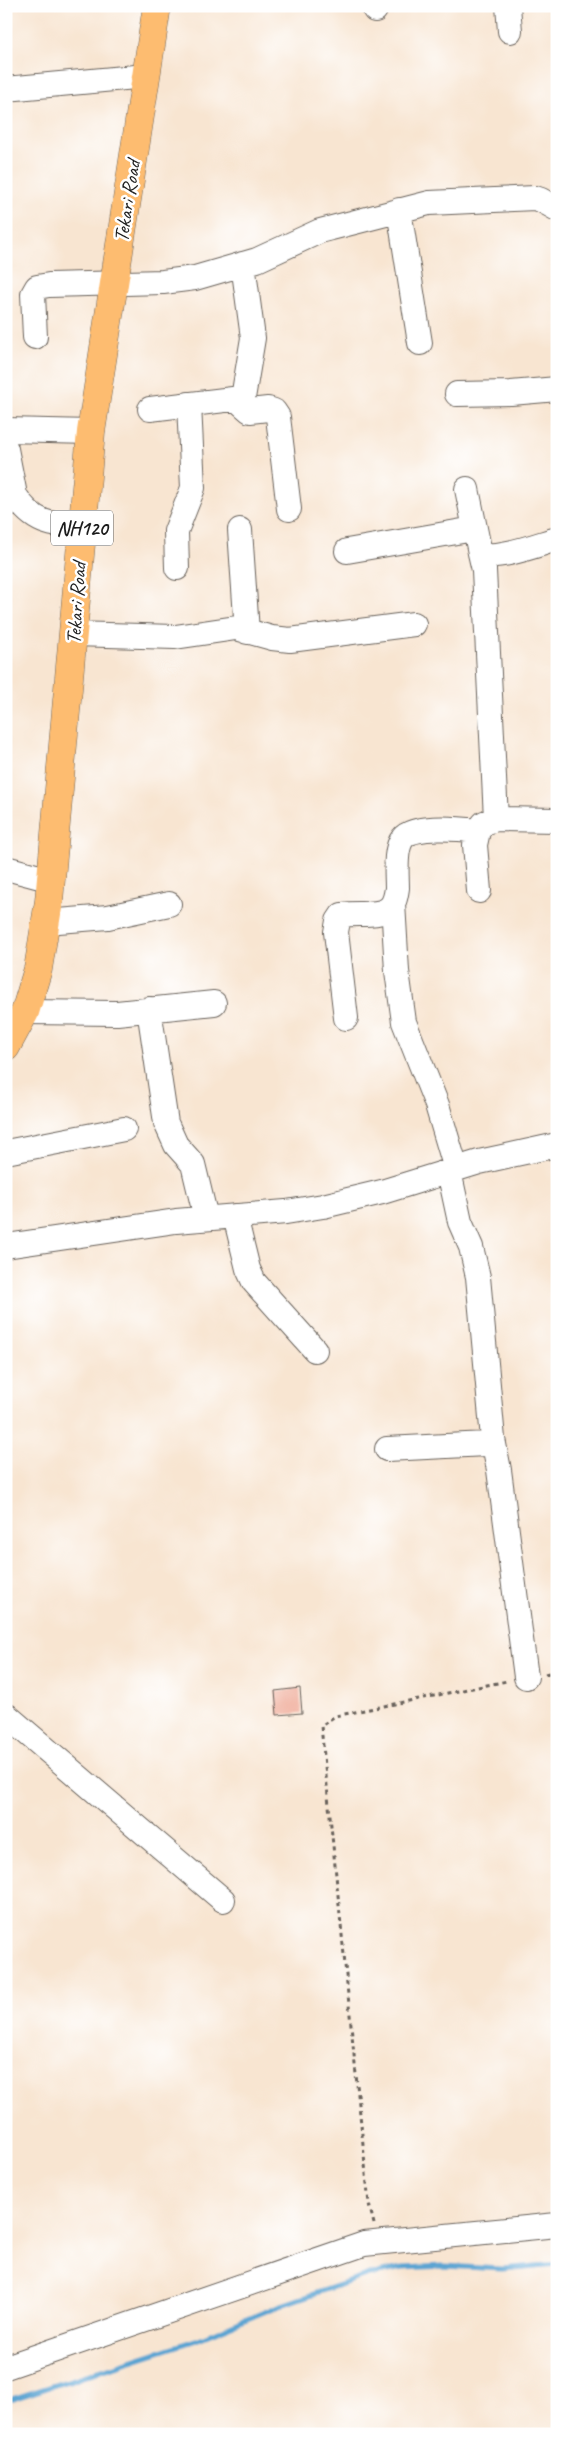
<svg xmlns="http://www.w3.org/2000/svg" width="563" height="2440" font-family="Caveat,sans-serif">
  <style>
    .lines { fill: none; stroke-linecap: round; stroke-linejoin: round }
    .stream { stroke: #5ba4d2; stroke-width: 5 }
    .building { fill: #ed9d87 }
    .minor-casing { stroke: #69625b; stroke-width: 26 }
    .highway-casing { stroke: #69625b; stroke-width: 29 }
    .path { stroke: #69625b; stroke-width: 3; stroke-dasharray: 4 4; stroke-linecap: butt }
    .minor { stroke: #fff; stroke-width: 24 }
    .highway { stroke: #fdbc70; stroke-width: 28 }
    .labels { text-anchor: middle; stroke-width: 5; stroke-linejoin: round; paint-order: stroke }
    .shield { fill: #fff; stroke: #606060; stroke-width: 1 }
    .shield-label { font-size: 20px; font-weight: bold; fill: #1c1c1c }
    .street-label { font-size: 21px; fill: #1c1c1c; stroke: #fff }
  </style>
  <rect width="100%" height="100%" fill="#fff"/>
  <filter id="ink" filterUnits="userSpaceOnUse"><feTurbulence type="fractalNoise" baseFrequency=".02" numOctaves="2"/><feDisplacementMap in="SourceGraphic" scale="10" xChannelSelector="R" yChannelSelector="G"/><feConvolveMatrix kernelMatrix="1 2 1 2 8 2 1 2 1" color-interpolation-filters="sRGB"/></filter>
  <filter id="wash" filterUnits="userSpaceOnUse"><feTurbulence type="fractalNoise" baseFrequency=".0096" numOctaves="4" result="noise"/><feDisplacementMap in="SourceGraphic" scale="20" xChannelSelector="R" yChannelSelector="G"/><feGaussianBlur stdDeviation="1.12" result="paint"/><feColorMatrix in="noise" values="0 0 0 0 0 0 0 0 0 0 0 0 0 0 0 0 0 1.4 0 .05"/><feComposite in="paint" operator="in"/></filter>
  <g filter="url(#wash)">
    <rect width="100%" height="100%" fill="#f8e5d1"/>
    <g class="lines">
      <path class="stream" d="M 6,2401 L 196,2340 L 281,2305 L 369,2275 L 402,2268 L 444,2266 L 502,2269 L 557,2264"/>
    </g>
    <g id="blocks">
      <path class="building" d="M 300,1688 L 302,1713 L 277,1715 L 275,1691 Z"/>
    </g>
  </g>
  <g filter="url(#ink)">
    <use href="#blocks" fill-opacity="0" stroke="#69625b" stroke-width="1"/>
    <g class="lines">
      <g class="minor-casing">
        <path id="minor" d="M 508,6 L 510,31
          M 375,10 L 375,6
          M 6,89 L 146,76
          M 399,210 L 420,343
          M 243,264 L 253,338 L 242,404 L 250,411 L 268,409 L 274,411 L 278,417 L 289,509
          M 35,337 L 33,294 L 37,287 L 49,285 L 163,282 L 195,278 L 257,260 L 320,231 L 429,203 L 535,198 L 541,200 L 557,209
          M 457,394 L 511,393 L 557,389
          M 150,409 L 241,398
          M 6,430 L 91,432
          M 6,449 L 15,495 C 33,524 51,525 82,527
          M 467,489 L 480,553 C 496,561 539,544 557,539
          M 240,530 L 247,632
          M 347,551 L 474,529
          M 480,553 L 484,570 L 496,819
          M 177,568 L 176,531 L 193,488 L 189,404
          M 74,634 L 175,637 L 236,628 L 272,638 L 290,640 L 414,624
          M 6,868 L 51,880
          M 479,891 L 475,845 L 478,831 L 484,823 L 496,819 L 557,820
          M 393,903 L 397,971 L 404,1022 L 437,1105 L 456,1169
          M 46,922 L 108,917 L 169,904
          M 149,1009 L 166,1123 L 176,1145 L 193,1164 L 206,1218
          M 25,1012 L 117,1013 L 214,1003
          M 346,1018 L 336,932 L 338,921 L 342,915 C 356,912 377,917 388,909 C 395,904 396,895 397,888 C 397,874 394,849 403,838 C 413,824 462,829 478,831
          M 6,1152 L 124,1129
          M 235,1216 L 248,1269 L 254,1282 L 315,1350
          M 6,1246 L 176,1221 L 286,1212 L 323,1206 L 382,1192 L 479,1162 L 557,1145
          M 493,1439 L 499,1470 L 526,1677
          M 387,1449 L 486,1444 L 493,1439 L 478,1277 L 471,1247 L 460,1222 L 449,1171
          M 6,1715 L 223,1900
          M 6,2367 L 364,2244 L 557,2225"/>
      </g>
      <g class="highway-casing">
        <path id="highway" d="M 6,1047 L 25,1012 L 38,969 L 49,901 L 91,432 L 157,6"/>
      </g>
      <path class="path" d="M 545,1674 L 557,1671
        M 374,2224 L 369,2204 L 321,1726 L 335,1716 L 507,1681"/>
      <use href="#minor" class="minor"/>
      <use href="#highway" class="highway"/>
    </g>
  </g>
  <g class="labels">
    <rect class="shield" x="51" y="510.5" width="62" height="35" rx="4"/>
    <g class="shield-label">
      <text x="82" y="535">NH120</text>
    </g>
    <g class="street-label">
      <text transform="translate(127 201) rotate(-81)" y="7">Tekari Road</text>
      <text transform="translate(76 603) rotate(-86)" y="7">Tekari Road</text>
    </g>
  </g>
  <rect width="563" height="2440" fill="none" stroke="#fff" stroke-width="25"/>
</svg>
